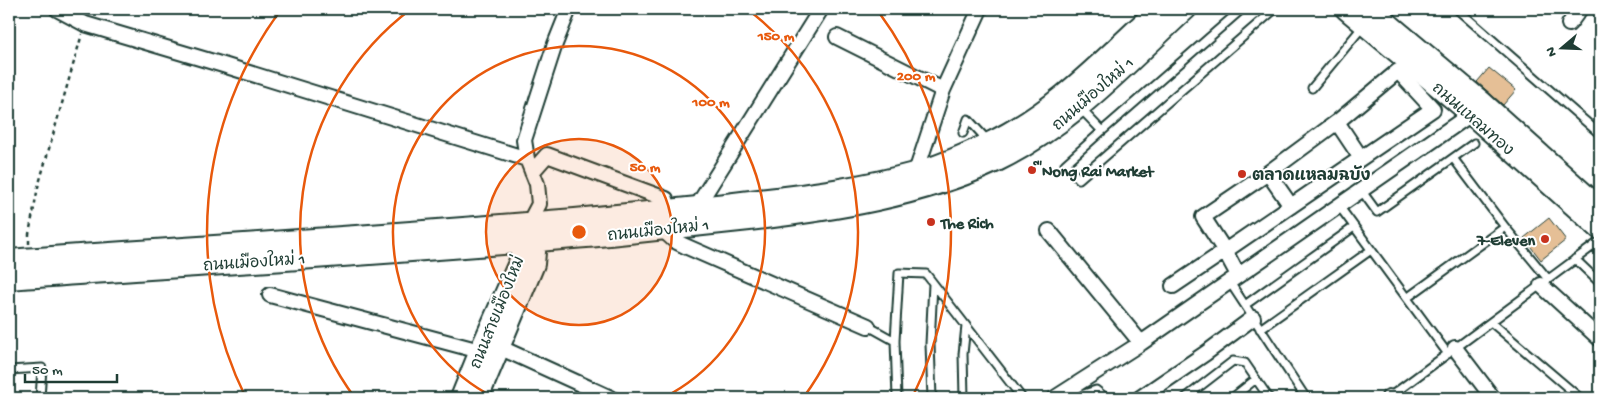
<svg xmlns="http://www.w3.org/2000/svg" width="1609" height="407" font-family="'Gochi Hand','Playpen Sans Thai',sans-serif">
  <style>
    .building { fill: #e5bf96; stroke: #1f3d34 }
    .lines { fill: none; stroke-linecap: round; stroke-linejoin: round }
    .lane-casing { stroke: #1f3d34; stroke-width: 11 }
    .street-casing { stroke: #1f3d34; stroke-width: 18 }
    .secondary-casing { stroke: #1f3d34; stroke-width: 24 }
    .path { stroke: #1f3d34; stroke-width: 2.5; stroke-dasharray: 4 4; stroke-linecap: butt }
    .lane { stroke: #fff; stroke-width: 7 }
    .street { stroke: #fff; stroke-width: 14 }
    .secondary { stroke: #fff; stroke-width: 20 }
    .ring { fill: none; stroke: #e8590c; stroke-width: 2.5 }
    .poi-dot { fill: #c8321e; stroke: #fff; stroke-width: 2 }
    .labels { text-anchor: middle; stroke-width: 4; stroke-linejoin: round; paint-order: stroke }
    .street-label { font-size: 16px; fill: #1f3d34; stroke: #fff }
    .poi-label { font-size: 16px; font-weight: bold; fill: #1f3d34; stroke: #fff; text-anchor: start }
    .centre { fill: #e8590c; stroke: #fff; stroke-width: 2.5 }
    .ring-label { font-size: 15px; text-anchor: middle; font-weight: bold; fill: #e8590c; stroke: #fff; stroke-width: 4; stroke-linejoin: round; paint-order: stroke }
  </style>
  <rect width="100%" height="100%" fill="#fff"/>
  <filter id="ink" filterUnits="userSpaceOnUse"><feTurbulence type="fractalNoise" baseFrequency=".02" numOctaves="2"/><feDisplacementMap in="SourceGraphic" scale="10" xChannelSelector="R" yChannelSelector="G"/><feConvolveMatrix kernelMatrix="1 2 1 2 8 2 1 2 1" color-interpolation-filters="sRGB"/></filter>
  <g filter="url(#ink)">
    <path class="building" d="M 1489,68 L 1516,90 L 1503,105 L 1477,82 Z
      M 1549,218 L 1566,240 L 1541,260 L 1524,238 Z"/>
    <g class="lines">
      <g class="lane-casing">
        <path id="lane" d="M 1457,9 L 1600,134
          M 1312,88 L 1364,25
          M 1080,108 L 1102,131 L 1065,164 L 1079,179 L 1275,9
          M 1102,131 L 1242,9
          M 963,133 L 968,119 L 988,141
          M 1453,158 L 1505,227 L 1548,279
          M 1361,190 L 1377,212 L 1474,143
          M 1339,206 L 1448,354
          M 1575,259 L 1600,283
          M 1229,281 L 1306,398
          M 1407,298 L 1505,227
          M 1245,305 L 1354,227
          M 1491,322 L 1580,398
          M 868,326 L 895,341
          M 1260,329 L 1371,250
          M 9,370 L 42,368 L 40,398
          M 897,398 L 895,341 L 899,273 L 926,274 L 1022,398
          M 932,398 L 930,344 L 933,284
          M 964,398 L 963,354 L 966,326
          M 1072,398 L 1096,390 L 1106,398
          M 1185,398 L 1233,361 L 1245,363 L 1269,398
          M 1232,398 L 1256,379
          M 1388,398 L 1600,241"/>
      </g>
      <g class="street-casing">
        <path id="street" d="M 57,9 L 85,24 L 220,64 L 527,159
          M 1569,24 L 1580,9
          M 837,37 L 943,90
          M 1337,122 L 1361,158
          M 532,172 L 547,155 L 666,199 L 669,210
          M 916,172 L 943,90 L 980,9
          M 1268,173 L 1291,206
          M 696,208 L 821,9
          M 529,223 L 539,204 L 537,184 L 527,159 L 524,140 L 555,44 L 569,9
          M 662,229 L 675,241 L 685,246 L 868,326
          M 1049,231 L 1141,343
          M 1541,285 L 1600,339
          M 1173,286 L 1225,251 L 1203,217 L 1268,173 L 1337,122 L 1398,71 L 1433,109 L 1225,251 L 1238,275
          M 270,295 L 480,351
          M 499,347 L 611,398
          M 1455,348 L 1493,398
          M 1389,397 L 1389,398
          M 1055,398 L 1141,343 L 1471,114 L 1476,108
          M 1140,398 L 1206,353 L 1253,318"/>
      </g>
      <g class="secondary-casing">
        <path id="secondary" d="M 1346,9 L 1471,114 L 1600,229
          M 1371,9 L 1482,102 L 1600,208
          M 9,260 C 204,246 400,235 596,217 C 650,212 704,207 759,200 C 811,194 863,187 914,173 C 939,166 964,155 987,144 C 1054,113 1105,58 1158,9
          M 9,279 C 212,264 416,253 619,234 C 662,229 706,225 749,220 C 834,210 919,197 997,161 C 1070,126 1127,63 1186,9
          M 461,398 L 480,351 L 521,258 L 521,230
          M 478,398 L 534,264 L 537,229"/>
      </g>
      <path class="path" d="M 29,244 L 29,234 L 38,187 L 82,34"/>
      <use href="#lane" class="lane"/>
      <use href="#street" class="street"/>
      <use href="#secondary" class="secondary"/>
    </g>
  </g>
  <circle cx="579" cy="232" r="93" fill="#e8590c" fill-opacity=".12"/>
  <g class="ring">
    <circle cx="579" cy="232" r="93"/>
    <path d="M495 398A186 186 0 1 1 663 398"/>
    <path d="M355 398A279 279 0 0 1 411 9M747 9A279 279 0 0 1 803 398"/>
    <path d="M246 398A372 372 0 0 1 280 11M878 11A372 372 0 0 1 912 398"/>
  </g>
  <g class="poi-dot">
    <circle cx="1032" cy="170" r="5"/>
    <circle cx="1242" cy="174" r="5"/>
    <circle cx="931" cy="222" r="5"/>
    <circle cx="1545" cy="239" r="5"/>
  </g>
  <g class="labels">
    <g class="street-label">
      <text transform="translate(1092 93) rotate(-41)" y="6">ถนนเมืองใหม่ 1</text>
      <text transform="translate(1474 118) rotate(41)" y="6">ถนนแหลมทอง</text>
      <text transform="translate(658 229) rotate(-6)" y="6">ถนนเมืองใหม่ 1</text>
      <text transform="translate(254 261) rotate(-4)" y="6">ถนนเมืองใหม่ 1</text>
      <text transform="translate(496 312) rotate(-68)" y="6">ถนนสายเมืองใหม่</text>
    </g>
    <g class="poi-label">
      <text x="1042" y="176">ืNong Rai Market</text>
      <text x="1252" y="180">ตลาดแหลมฉบัง</text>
      <text x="941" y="228">The Rich</text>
      <text x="1535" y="245" text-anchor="end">7-Eleven</text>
    </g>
  </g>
  <circle cx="579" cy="232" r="8" class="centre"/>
  <g class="ring-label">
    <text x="776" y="40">150 m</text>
    <text x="916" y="80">200 m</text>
    <text x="711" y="106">100 m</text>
    <text x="645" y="171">50 m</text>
  </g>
  <rect width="1609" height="407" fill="none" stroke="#fff" stroke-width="30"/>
  <rect x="15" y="15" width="1579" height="377" fill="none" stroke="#1f3d34" stroke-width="2" filter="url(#ink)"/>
  <g transform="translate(1562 48) rotate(251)" stroke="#ffffff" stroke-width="4" paint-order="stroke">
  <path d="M0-4L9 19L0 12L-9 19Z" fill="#1f3d34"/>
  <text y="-8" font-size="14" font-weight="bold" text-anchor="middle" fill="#1f3d34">N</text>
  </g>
  <path d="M25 374v8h92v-8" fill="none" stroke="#1f3d34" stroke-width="2.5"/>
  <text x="32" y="374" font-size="15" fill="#1f3d34" stroke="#ffffff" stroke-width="4" paint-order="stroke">50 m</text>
</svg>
